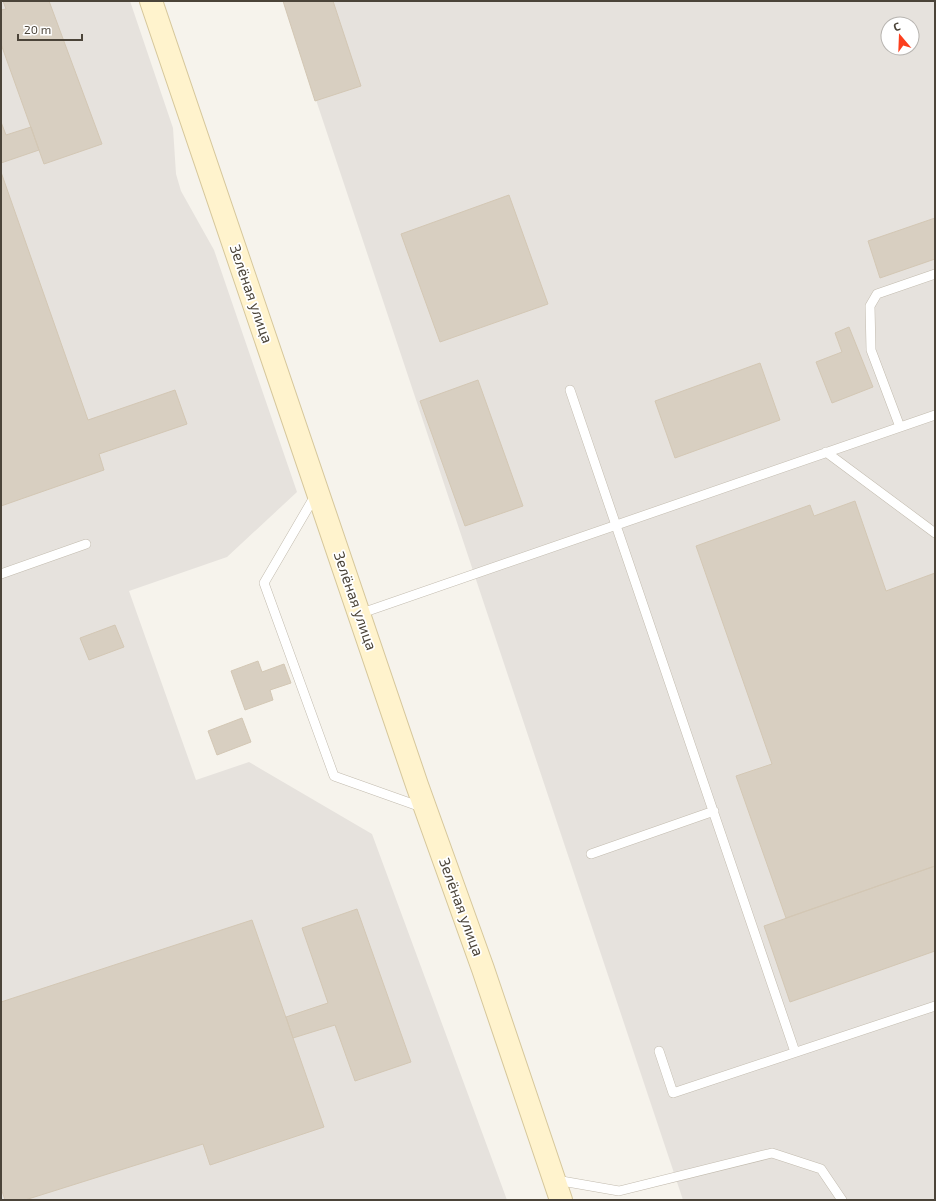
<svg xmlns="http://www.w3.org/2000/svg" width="936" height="1201" font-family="'Exo 2',sans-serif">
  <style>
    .industrial { fill: #e6e2dd; fill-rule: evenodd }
    .building { fill: #d8cfc1; stroke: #d3c7b4 }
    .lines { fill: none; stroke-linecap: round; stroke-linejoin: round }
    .lane-casing { stroke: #c2bbae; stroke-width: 10 }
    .secondary-casing { stroke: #d6c79b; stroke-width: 24 }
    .lane { stroke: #fff; stroke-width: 9 }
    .secondary { stroke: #fff3cd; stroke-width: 22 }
    .labels { text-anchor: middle; stroke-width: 3.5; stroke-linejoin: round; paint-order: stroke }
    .street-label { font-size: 15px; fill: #4b4439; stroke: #fff }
  </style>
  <rect width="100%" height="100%" fill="#f6f3ec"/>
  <path class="industrial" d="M 1,1 L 130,1 L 173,128 L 176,174 L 181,191 L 214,250 L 297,492 L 227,557 L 129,591 L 196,780 L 249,762 L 372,834 L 507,1200 L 1,1200 Z
    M 283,1 L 935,1 L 935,1200 L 683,1200 ZM 888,24 L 912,24 L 912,48 L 888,48 Z"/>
  <path class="building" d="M 3,1 L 49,1 L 102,144 L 44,164 L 1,44 L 1,10 L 6,9 Z
    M 283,1 L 333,1 L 361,86 L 315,101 Z
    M 1,122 L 6,135 L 31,127 L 39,150 L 1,163 Z
    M 1,172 L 88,420 L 175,390 L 187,424 L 99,454 L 104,470 L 1,506 Z
    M 509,195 L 548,304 L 440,342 L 401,234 Z
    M 935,218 L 935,259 L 880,278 L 868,241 Z
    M 849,327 L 873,387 L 832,403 L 816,362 L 842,352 L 835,333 Z
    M 760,363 L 780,420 L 675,458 L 655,401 Z
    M 478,380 L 523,506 L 465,526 L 420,401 Z
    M 855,501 L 886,591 L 935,573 L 935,866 L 786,918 L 736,776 L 772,764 L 696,546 L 810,505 L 814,516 Z
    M 115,625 L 124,647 L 89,660 L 80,638 Z
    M 258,661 L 262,672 L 284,664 L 291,683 L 270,690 L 273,700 L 245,710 L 231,671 Z
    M 242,718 L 251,742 L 217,755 L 208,731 Z
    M 935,866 L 935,951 L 790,1002 L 764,926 Z
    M 357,909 L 411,1062 L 355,1081 L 335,1025 L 293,1038 L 286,1017 L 328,1003 L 302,928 Z
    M 252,920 L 324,1127 L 210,1165 L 203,1144 L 25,1200 L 5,1200 L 1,1188 L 1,1002 Z"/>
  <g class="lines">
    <g class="lane-casing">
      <path id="lane" d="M 570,390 L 795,1052
        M 900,427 L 871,350 L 870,306 L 877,294 L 935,274
        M 826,452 L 935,533
        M 316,494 L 264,583 L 334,776 L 424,808
        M 1,574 L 86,544
        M 359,614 L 935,415
        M 591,854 L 714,811
        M 659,1051 L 673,1093 L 935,1006
        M 556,1180 L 619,1191 L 772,1153 L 821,1169 L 842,1200"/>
    </g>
    <g class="secondary-casing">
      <path id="secondary" d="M 151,1 L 417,785 L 483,969 L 561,1200"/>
    </g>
    <use href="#lane" class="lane"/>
    <use href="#secondary" class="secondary"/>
  </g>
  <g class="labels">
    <g class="street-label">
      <text transform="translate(251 294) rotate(71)" y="5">Зелёная улица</text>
      <text transform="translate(355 601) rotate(71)" y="5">Зелёная улица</text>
      <text transform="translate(461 907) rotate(70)" y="5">Зелёная улица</text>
    </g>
  </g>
  <rect width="936" height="1201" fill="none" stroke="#4b4439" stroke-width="4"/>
  <g transform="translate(900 36) rotate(341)"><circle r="19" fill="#ffffff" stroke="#b7b4b0"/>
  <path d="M0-3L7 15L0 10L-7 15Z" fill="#fc3f1d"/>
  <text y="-6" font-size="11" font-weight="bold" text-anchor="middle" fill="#4b4439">С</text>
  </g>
  <path d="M18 34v6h64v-6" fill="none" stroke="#4b4439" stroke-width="2"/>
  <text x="24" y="34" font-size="12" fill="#4b4439" stroke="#ffffff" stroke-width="3" paint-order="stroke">20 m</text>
</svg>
